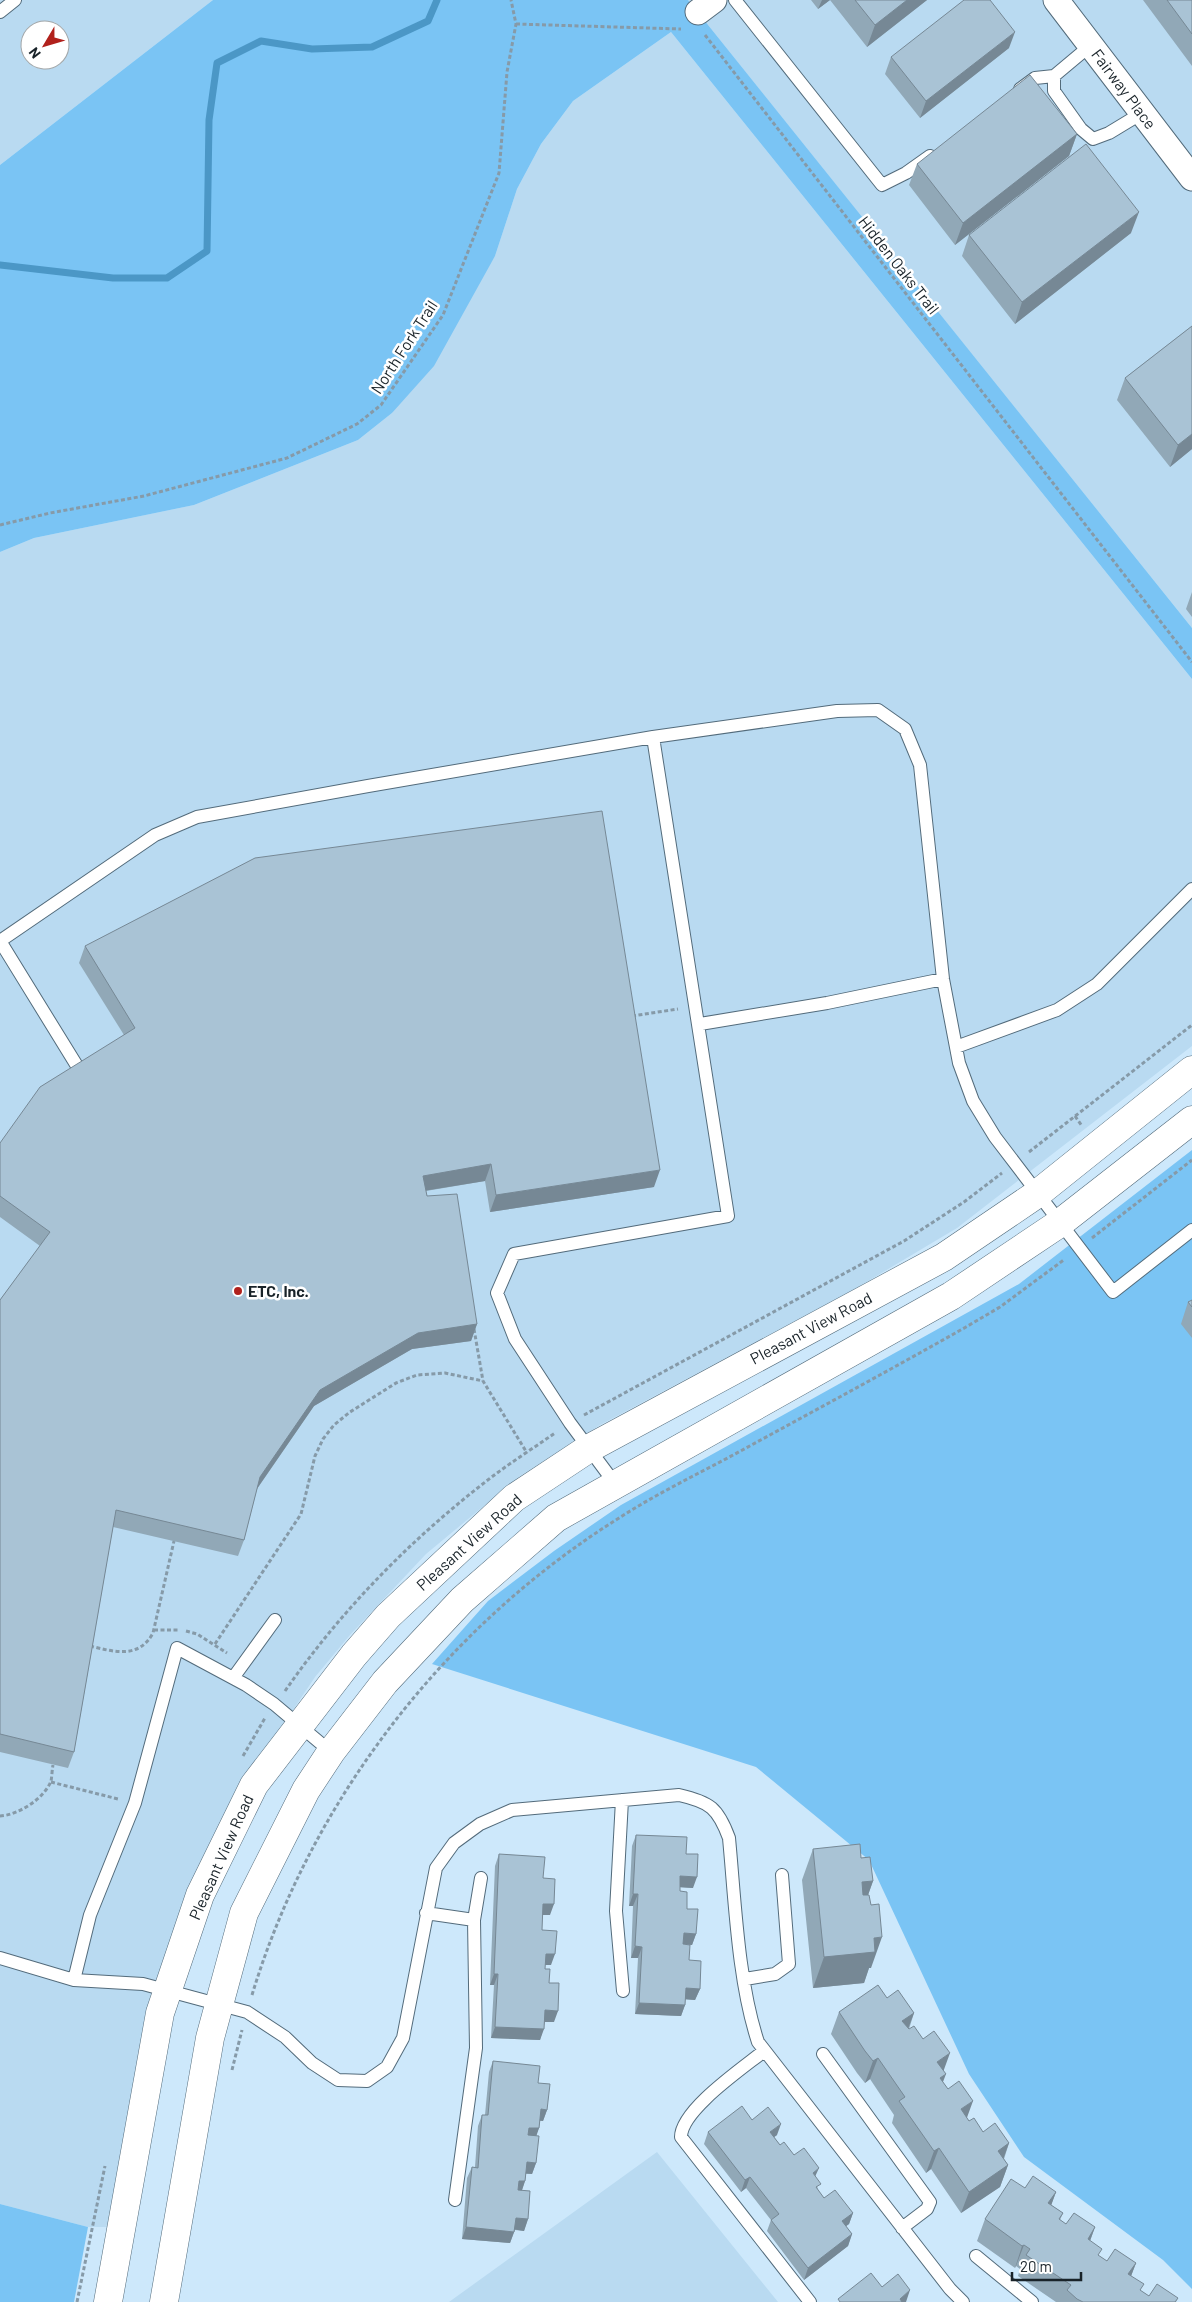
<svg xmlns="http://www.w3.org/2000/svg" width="1192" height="2302" font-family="Barlow,sans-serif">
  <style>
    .built { fill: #b9daf1; fill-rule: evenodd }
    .green { fill: #7ac4f4 }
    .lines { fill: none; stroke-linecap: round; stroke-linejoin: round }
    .stream { stroke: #4b97c6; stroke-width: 7 }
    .service-casing { stroke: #536b7b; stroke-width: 14 }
    .minor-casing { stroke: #536b7b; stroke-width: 27 }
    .tertiary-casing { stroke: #536b7b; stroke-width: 29 }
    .path { stroke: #869aa8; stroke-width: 3; stroke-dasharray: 4 2.5; stroke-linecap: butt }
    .service { stroke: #fff; stroke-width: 12 }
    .minor { stroke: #fff; stroke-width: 25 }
    .tertiary { stroke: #fff; stroke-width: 28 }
    .wall { fill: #91a8b7 }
    .shaded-wall { fill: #768895 }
    .building { fill: #a9c3d5; stroke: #768895 }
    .poi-dot { fill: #b1211c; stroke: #fff; stroke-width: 2 }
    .labels { text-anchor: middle; stroke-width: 5; stroke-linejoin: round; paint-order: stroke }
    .street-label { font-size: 16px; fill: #192329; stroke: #fff }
    .poi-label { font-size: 16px; font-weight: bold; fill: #192329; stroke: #fff; text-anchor: start }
  </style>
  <rect width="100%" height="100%" fill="#cde8fb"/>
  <path class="built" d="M 0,0 L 213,0 L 0,165 ZM 30,30 L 60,30 L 60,60 L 30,60 Z
    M 688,0 L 1192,0 L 1192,628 L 849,201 Z
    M 671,32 L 1192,679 L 1192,1046 L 957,1228 L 853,1290 L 600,1425 L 520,1476 L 426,1554 L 350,1635 L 315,1677 L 259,1761 L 221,1830 L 108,2227 L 88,2227 L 0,2204 L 0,552 L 34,538 L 194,505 L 358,440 L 392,413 L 495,256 L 517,189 L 541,144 L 573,101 Z
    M 657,2152 L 778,2302 L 449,2302 Z"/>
  <path class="green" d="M 213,0 L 688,0 L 1192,628 L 1192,679 L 671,32 L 573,101 L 541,144 L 517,189 L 495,256 L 434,366 L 392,413 L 358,440 L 194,505 L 34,538 L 0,552 L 0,165 Z
    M 1192,1150 L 1192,2289 L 1163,2260 L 1024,2157 L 969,2074 L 869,1860 L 756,1767 L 432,1664 L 488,1601 L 554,1551 L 621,1505 L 1019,1284 Z
    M 0,2204 L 88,2227 L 74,2302 L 0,2302 Z"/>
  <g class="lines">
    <path class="stream" d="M 0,265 L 113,278 L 167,278 L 207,251 L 209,120 L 217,63 L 261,41 L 312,49 L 372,47 L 428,21 L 437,0"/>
    <g class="service-casing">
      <path id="service" d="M 735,0 L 882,185 L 906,173 L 930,156
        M 0,12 L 15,0
        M 1091,45 L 1054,76 L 1054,91 L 1081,129 L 1093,139 L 1109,133 L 1142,113
        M 1020,89 L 1035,78 L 1054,76
        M 653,737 L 837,711 L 878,710 L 905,729 L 920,765 L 943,979 L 959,1063 L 973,1101 L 995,1137 L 1113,1292 L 1192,1230
        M 0,941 L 155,835 L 197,817 L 368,786 L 653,737 L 728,1216 L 514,1254 L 497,1293 L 515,1339 L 570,1423 L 616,1485
        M 0,941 L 82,1074
        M 700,1024 L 827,1003 L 943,979
        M 956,1047 L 1057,1010 L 1097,984 L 1192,889
        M 233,1678 L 275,1620
        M 622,1800 L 616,1911 L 623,1991
        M 426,1913 L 474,1920 L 481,1878
        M 0,1958 L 74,1980 L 143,1984 L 247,2012 L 285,2037 L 312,2063 L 338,2080 L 367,2081 L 387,2067 L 403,2038 L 436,1868 L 454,1843 L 480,1824 L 512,1810 L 679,1795 C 710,1802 718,1808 729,1838 C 735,1901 738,1982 758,2042 L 950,2289 L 963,2302
        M 745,1979 L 775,1974 L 789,1964 L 782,1875
        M 74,1980 L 90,1915 L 135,1803 L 177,1648 L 246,1685 L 274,1704 L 331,1752
        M 764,2051 C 743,2068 681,2110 681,2137 L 810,2302
        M 823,2054 L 930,2202 L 927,2209 L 902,2228
        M 455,2200 L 476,2048 L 474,1920
        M 976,2256 L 1032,2302"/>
    </g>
    <g class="minor-casing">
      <path id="minor" d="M 1056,0 L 1192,178
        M 698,12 L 714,0"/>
    </g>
    <g class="tertiary-casing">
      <path id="tertiary" d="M 108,2302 L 160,2013 L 200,1895 L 254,1785 L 354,1655 L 388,1616 L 514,1498 L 588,1449 L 944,1257 L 1037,1194 L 1192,1070
        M 164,2302 L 210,2038 L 244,1913 L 306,1790 L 331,1752 L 385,1682 L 462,1600 L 556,1518 L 951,1296 L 1060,1223 L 1192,1120"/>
    </g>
    <path class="path" d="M 516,24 L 681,29
      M 705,35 L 1192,662
      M 0,525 L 50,513 L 144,496 L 287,458 L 357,424 L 381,405 L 443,315 L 499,173 L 507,72 L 516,24 L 511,0
      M 632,1016 L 678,1009
      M 1075,1116 L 1082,1126
      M 1029,1152 L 1192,1025
      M 1092,1238 L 1192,1160
      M 474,1329 L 483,1381 L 527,1453
      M 584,1415 L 904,1241 L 964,1202 L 1002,1173
      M 154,1630 L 178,1630
      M 186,1631 L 197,1634 L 227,1653
      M 215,1644 L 301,1514 L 315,1456 L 323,1439 L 334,1425 L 350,1412 L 396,1383 L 417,1375 L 445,1373 L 483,1381
      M 90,1646 C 114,1652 139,1659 153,1633 L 174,1541
      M 285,1691 C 342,1609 413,1537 493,1476 C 513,1461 535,1447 555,1433
      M 243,1756 L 265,1718
      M 51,1782 L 118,1799
      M 0,1816 C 18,1815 44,1799 51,1781 C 52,1776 52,1770 53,1765
      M 252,1995 C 311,1800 446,1626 619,1518 C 656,1494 696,1475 735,1454 C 812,1412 890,1370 966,1327 L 1000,1307 L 1065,1259
      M 232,2070 L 242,2030
      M 77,2302 L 105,2166"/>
    <use href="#service" class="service"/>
    <use href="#minor" class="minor"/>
    <use href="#tertiary" class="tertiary"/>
  </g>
  <path class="wall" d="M 811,0 L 830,0 L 818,9 Z
    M 830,0 L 927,0 L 867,47 Z
    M 1143,0 L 1192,0 L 1192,66 Z
    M 1009,48 L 920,118 L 885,74 L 891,57 Z
    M 1077,134 L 1069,156 L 955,245 L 909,185 L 917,164 Z
    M 1131,233 L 1015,324 L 962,256 L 969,235 Z
    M 1192,326 L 1192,449 L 1170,467 L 1117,400 L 1125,378 Z
    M 1192,592 L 1192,617 L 1186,609 Z
    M 85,946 L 654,1187 L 490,1212 L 485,1181 L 426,1191 L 427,1196 L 477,1324 L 471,1341 L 412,1349 L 314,1406 L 257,1489 L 244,1540 L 238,1556 L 113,1527 L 74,1752 L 68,1768 L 0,1752 L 0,1300 L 40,1246 L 0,1217 L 0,1143 L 124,1035 L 79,963 Z
    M 1192,1300 L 1192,1338 L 1181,1324 L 1188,1302 Z
    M 636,1835 L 686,1854 L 693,1888 L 680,1887 L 680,1891 L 696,1934 L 692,1945 L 683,1944 L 700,1989 L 695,2000 L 685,1999 L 685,2005 L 681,2016 L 635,2014 L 638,1958 L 631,1958 L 633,1906 L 629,1906 L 632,1846 Z
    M 813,1849 L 861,1858 L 873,1881 L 868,1895 L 871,1968 L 869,1968 L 864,1983 L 813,1988 L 802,1880 Z
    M 499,1854 L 543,1878 L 550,1915 L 542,1915 L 542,1930 L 551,1965 L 545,1965 L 545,1969 L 549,1983 L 554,2022 L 545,2022 L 540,2040 L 491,2038 L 494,1985 L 490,1985 L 495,1866 Z
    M 887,1998 L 914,2013 L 909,2029 L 943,2070 L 943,2082 L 969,2121 L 983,2132 L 1009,2143 L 1004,2159 L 1008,2165 L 1000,2187 L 961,2213 L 931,2169 L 926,2173 L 892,2123 L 894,2115 L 870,2079 L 865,2083 L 857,2073 L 831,2034 L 839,2012 Z
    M 493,2061 L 538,2083 L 547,2110 L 543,2121 L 540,2121 L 539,2128 L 536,2135 L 536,2163 L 532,2174 L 526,2174 L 525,2181 L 522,2190 L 528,2219 L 524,2231 L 515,2230 L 510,2243 L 462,2239 L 467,2178 L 472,2167 L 475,2167 L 478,2126 L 482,2115 L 485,2115 L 489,2072 Z
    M 752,2120 L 777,2135 L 774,2137 L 780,2145 L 794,2155 L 815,2176 L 818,2190 L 824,2198 L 853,2213 L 849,2224 L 846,2226 L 852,2234 L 848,2246 L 804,2280 L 767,2231 L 771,2220 L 746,2188 L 741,2192 L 704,2144 L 708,2132 Z
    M 1056,2192 L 1051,2205 L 1063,2213 L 1060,2220 L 1066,2224 L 1095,2227 L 1090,2241 L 1099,2256 L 1107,2261 L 1136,2263 L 1131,2276 L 1141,2291 L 1149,2296 L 1178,2298 L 1176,2302 L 1056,2302 L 1018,2276 L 1020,2269 L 1016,2266 L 1015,2268 L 977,2241 L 985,2219 Z"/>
  <path class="shaded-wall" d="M 822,0 L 830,0 L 818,9 Z
    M 907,0 L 927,0 L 867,47 L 875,25 Z
    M 1015,32 L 1009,48 L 920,118 L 926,101 Z
    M 1077,134 L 1069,156 L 955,245 L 963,223 Z
    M 1139,212 L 1131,233 L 1015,324 L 1022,302 Z
    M 1192,434 L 1192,449 L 1170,467 L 1178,445 Z
    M 491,1164 L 485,1181 L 417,1192 L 423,1176 Z
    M 660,1170 L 654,1187 L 490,1212 L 496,1195 Z
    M 477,1324 L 471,1341 L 412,1349 L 314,1406 L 254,1493 L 260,1477 L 320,1390 L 418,1333 Z
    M 680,1876 L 697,1877 L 693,1888 L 676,1887 Z
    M 873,1881 L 862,1912 L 862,1882 Z
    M 633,1894 L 638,1894 L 633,1906 L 629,1906 Z
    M 543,1904 L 554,1904 L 550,1915 L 539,1915 Z
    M 684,1933 L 696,1934 L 692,1945 L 680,1944 Z
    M 882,1937 L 871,1968 L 869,1968 L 864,1983 L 813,1988 L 824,1957 L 874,1938 Z
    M 635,1946 L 642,1947 L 638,1958 L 631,1958 Z
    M 546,1954 L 555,1954 L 551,1965 L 541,1965 Z
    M 494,1974 L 498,1974 L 494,1985 L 490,1985 Z
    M 686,1988 L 700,1989 L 695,2000 L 681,1999 Z
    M 639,2003 L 685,2005 L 681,2016 L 635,2014 Z
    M 545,2010 L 558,2011 L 554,2022 L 541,2022 Z
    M 914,2013 L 906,2034 L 902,2021 Z
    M 495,2027 L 544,2029 L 540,2040 L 491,2038 Z
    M 950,2053 L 942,2075 L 937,2062 Z
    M 878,2058 L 870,2079 L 865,2083 L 873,2061 Z
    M 946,2074 L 938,2095 L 940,2078 Z
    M 973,2101 L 965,2123 L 961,2109 Z
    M 541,2109 L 547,2110 L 543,2121 L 537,2120 Z
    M 781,2124 L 777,2135 L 766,2143 L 770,2132 Z
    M 529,2128 L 539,2128 L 535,2140 L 525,2139 Z
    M 1009,2143 L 1001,2165 L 998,2151 Z
    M 939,2148 L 931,2169 L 926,2173 L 934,2151 Z
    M 527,2162 L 536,2163 L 532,2174 L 523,2173 Z
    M 1008,2165 L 1000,2187 L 961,2213 L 969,2192 Z
    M 819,2168 L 814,2179 L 813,2173 Z
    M 750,2177 L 746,2188 L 741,2192 L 745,2180 Z
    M 519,2181 L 525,2181 L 521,2193 L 515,2192 Z
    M 1056,2192 L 1048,2214 L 1048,2203 Z
    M 853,2213 L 849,2224 L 838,2232 L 842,2221 Z
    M 516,2218 L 528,2219 L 524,2231 L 512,2229 Z
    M 466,2227 L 514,2232 L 510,2243 L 462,2239 Z
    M 1095,2227 L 1087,2249 L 1088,2239 Z
    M 852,2234 L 848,2246 L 804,2280 L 808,2268 Z
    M 1024,2245 L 1016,2266 L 1015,2268 L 1022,2246 Z
    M 1136,2263 L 1128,2284 L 1128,2274 Z
    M 910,2290 L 906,2302 L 898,2302 L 900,2299 Z"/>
  <path class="building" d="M 855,0 L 907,0 L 875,25 Z
    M 964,0 L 990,0 L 1015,32 L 926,101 L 891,57 Z
    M 1167,0 L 1192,0 L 1192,34 Z
    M 1030,75 L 1077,134 L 963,223 L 917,164 Z
    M 1086,144 L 1139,212 L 1022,302 L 969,235 Z
    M 1192,326 L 1192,434 L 1178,445 L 1125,378 Z
    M 602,811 L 660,1170 L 496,1195 L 491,1164 L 423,1176 L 427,1196 L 457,1194 L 477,1324 L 418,1333 L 320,1390 L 260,1477 L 244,1540 L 116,1510 L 74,1752 L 0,1734 L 0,1300 L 50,1232 L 0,1196 L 0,1143 L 40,1087 L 135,1028 L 85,946 L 255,858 Z
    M 1192,1300 L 1192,1307 L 1188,1302 Z
    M 636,1835 L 687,1837 L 686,1854 L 698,1854 L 697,1877 L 680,1876 L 680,1891 L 687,1892 L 687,1909 L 698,1909 L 696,1934 L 684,1933 L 683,1944 L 690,1945 L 689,1960 L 701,1961 L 700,1989 L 686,1988 L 685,2005 L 639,2003 L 642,1947 L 635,1946 L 638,1894 L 633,1894 Z
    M 860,1844 L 861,1858 L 870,1857 L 873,1881 L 862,1882 L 863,1895 L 869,1895 L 871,1905 L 879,1904 L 882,1937 L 874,1938 L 875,1952 L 824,1957 L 813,1849 Z
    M 499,1854 L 545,1857 L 543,1878 L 555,1879 L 554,1904 L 543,1904 L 542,1930 L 557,1931 L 555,1954 L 546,1954 L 545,1969 L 550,1969 L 549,1983 L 559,1983 L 558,2011 L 545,2010 L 544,2029 L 495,2027 L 498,1974 L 494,1974 Z
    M 878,1985 L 887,1998 L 898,1990 L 914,2013 L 902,2021 L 909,2029 L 914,2026 L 923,2039 L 934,2031 L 950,2053 L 937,2062 L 946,2074 L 940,2078 L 948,2089 L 959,2081 L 973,2101 L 961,2109 L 969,2121 L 974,2118 L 983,2132 L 995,2123 L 1009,2143 L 998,2151 L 1008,2165 L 969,2192 L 939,2148 L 934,2151 L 899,2101 L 905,2097 L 878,2058 L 873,2061 L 865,2051 L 839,2012 Z
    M 493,2061 L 540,2066 L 538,2083 L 550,2084 L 547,2110 L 541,2109 L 539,2128 L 529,2128 L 528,2135 L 539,2136 L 536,2163 L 527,2162 L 525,2181 L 519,2181 L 518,2190 L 530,2191 L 528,2219 L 516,2218 L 514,2232 L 466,2227 L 472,2167 L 478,2168 L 482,2115 L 488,2115 Z
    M 742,2106 L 752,2120 L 768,2107 L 781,2124 L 770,2132 L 780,2145 L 784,2142 L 794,2155 L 804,2148 L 819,2168 L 813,2173 L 821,2184 L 816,2187 L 824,2198 L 835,2190 L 853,2213 L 842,2221 L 852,2234 L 808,2268 L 771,2220 L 779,2214 L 750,2177 L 745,2180 L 708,2132 Z
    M 1033,2176 L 1056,2192 L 1048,2203 L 1063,2213 L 1059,2219 L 1066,2224 L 1074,2213 L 1095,2227 L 1088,2239 L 1102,2249 L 1098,2255 L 1107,2261 L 1115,2249 L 1136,2263 L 1128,2274 L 1144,2284 L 1140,2290 L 1149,2296 L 1157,2284 L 1178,2298 L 1175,2302 L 1083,2302 L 1077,2299 L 1067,2290 L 1071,2285 L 1026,2255 L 1030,2249 L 1024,2245 L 1022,2246 L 985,2219 L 1011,2179 L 1025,2188 Z
    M 871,2273 L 882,2287 L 898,2274 L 910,2290 L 900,2299 L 902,2302 L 840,2302 L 838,2299 Z"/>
  <circle class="poi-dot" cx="238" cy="1291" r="5"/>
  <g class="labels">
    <g class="street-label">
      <text transform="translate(1124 89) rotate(53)" y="6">Fairway Place</text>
      <text transform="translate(899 265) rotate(52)" y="6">Hidden Oaks Trail</text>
      <text transform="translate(404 347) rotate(-57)" y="6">North Fork Trail</text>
      <text transform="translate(811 1328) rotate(-28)" y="6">Pleasant View Road</text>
      <text transform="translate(469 1542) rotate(-42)" y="6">Pleasant View Road</text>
      <text transform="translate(221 1857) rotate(-66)" y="6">Pleasant View Road</text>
    </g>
    <g class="poi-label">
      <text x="248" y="1297">ETC, Inc.</text>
    </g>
  </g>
  <g transform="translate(45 45) rotate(232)"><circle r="24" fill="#ffffff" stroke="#a3a7a9"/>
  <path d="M0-4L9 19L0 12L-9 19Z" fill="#b1211c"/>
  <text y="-8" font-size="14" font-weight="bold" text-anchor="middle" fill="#192329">N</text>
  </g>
  <path d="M1012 2272v8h69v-8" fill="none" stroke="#192329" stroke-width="2.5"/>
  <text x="1020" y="2272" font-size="15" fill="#192329" stroke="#ffffff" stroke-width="4" paint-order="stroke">20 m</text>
</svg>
